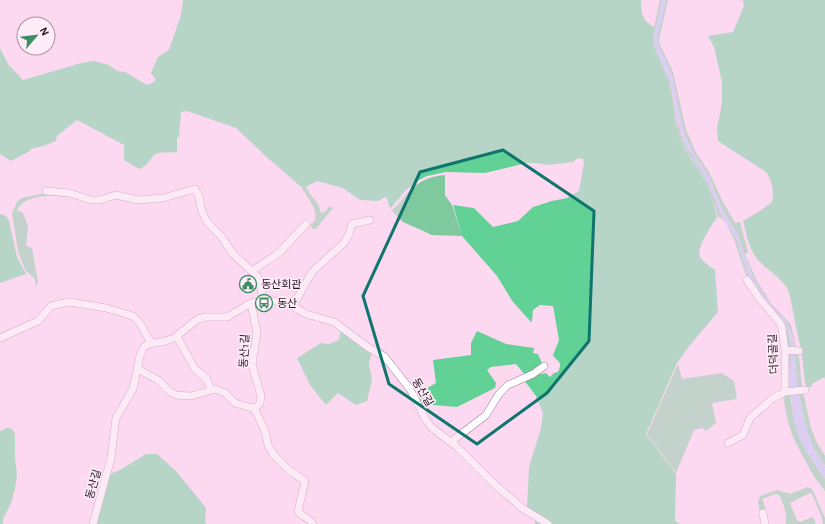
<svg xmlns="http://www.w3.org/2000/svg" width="825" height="524" font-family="'Alegreya Sans','Noto Sans KR',sans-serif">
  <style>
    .green { fill: #7fc99e }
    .forest { fill: #62d196 }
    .water { fill: #b6bef7 }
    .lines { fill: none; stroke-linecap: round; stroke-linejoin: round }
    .minor-casing { stroke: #a47c98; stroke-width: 8 }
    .minor { stroke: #fff; stroke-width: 7 }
    .marked { fill: none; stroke: #0f766e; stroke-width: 3; stroke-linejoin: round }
    .labels { text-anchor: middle; stroke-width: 3.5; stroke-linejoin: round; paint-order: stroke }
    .poi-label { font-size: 11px; fill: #241520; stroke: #feecf8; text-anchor: start }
    .street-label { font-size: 11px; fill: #241520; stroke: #feecf8 }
  </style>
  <rect width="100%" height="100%" fill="#fcd8f1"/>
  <path class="green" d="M 660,0 L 662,0 L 654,36 L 654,45 L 670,82 L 677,121 L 682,137 L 709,185 L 720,213 L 736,238 L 748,275 L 784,323 L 788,331 L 791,346 L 792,353 L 789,378 L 791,401 L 794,419 L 799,436 L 806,451 L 825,479 L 825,491 L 815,478 L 802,455 L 793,437 L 788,422 L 783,396 L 786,337 L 747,278 L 734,239 L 726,223 L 720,217 L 718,217 L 709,190 L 703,177 L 685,148 L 678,134 L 666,76 L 652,46 L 652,36 Z
    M 666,0 L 668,0 L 660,35 L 659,42 L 662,49 L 673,72 L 686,130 L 696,153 L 709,172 L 722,200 L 735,223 L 740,222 L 748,252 L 745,254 L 757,281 L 771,303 L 791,325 L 796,349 L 799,357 L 802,387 L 811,428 L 817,443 L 825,456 L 825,466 L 814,449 L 806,428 L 797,386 L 795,354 L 792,335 L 785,321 L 763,294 L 753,277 L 737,234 L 722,209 L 709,177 L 694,154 L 684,133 L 672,76 L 658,44 L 658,34 Z
    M 445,175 L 445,195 L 452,205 L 462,236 L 432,235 L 403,222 L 391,210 C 397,207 400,202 404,197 C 415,183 428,176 445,175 Z
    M 301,186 L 306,187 C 311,198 318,200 321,213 L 325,212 L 330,206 L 333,208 L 316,229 L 313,229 L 311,227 L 311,224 L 315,221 C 318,206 307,199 301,186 Z
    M 46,193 L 68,194 L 68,197 C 52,195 25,194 17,210 L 23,213 L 28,226 L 26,246 L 32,248 L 38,282 L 36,287 L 35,279 L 25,270 L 18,251 L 12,213 L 17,202 L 21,198 Z
    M 678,364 L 682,379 L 722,373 L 734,381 L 737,399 L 712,403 L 716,423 L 706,431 L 703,428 L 694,430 L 676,473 L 647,434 Z
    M 808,487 L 812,489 L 825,518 L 825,524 L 823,524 L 822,518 L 812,494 L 810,493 L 790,503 L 797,520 L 801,522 L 812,517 L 814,519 L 816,524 L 786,524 C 787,513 784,506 780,496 L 776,494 L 762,499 L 766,509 L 760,511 L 758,502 L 760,496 L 777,490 L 790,494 Z"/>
  <path class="forest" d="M 183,0 L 641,0 C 641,12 642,21 654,27 C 649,51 659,55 666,76 C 673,94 672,115 678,133 C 683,149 694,162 702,176 C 710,189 713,203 717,217 C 712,225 696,248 700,257 C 703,262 711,267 715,270 L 718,312 L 690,345 L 677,363 L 646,434 L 676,474 L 675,521 L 680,524 L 535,524 L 535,520 L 527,508 L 529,467 L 541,428 L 543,413 L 536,396 L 524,380 L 535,375 L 546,373 L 550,377 L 554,373 L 558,372 C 563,361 558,363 553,355 L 559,340 L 553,306 L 540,305 L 533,310 L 532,321 L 531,322 L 513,302 L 497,276 L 462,236 L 453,205 L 474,208 L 493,227 L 518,221 L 533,207 L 552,201 L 567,198 L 579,191 L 584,163 L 583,159 L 578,158 L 573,162 L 549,165 L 536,163 L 526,163 L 485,173 L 446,172 L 427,176 L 419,180 L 405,191 L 391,208 L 389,206 L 387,198 L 385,197 L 378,201 L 360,200 L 343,188 L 317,181 L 306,187 L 300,186 L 269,159 L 236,128 L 187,111 L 181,112 L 179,137 L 177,138 L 177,152 C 171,153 163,152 158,153 C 149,156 151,165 139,169 L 124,160 L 124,145 L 77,120 L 57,136 L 56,141 L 43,146 L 31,149 L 30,151 L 11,161 L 0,154 L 0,48 L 8,64 L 23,80 L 81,63 L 94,61 L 109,65 L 117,71 L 125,72 L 147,85 L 152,83 L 156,80 L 151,73 L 158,57 L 169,50 L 181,15 Z
    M 743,0 L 825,0 L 825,379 L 824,377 L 812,384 L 811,387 L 807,387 L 805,383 L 802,355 L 789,292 C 783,279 770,272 761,263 C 749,252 747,236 743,221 L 760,211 L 772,202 C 774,190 773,183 766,172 L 718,141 L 717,128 L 722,103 L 722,82 L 714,47 L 708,36 L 733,32 L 744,6 Z
    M 0,214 L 6,216 L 9,221 L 17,257 L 26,274 L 0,283 Z
    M 341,329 L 372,353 L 369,363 L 372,380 L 367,401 L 356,405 L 338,393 L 326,405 L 310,385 L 297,358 L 321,343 L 329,344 L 339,340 Z
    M 477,331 L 506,344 L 534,348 L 533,353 L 538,354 L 542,363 L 526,376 L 516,364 L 491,367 L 487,370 L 496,383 L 495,388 L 457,407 L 422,404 L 417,394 L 436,383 L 433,360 L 471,355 L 471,343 Z
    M 7,428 L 12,429 L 15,434 L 15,457 L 17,475 L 15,489 L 11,503 L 3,519 L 3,524 L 0,524 L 0,431 Z
    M 146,454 L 157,454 L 176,471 L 206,508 L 205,522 L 207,524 L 96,524 L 110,474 L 120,470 Z"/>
  <path class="water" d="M 662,0 L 666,0 L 658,34 L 658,44 L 672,76 L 684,133 L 694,154 L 709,177 L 722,209 L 737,234 L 753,277 L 763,294 L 785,321 L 790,329 L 795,354 L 797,386 L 806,428 L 814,449 L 825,466 L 825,479 L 806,451 L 799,436 L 794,419 L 790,388 L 789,378 L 792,353 L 788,331 L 784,323 L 753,284 L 748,275 L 736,238 L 720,213 L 709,185 L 687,147 L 680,130 L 670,82 L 654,45 L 654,36 Z"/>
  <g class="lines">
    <g class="minor-casing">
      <path id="minor" d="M 46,191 L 69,193 L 91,200 L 100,200 L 116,195 L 138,200 L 163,198 L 195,189 L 199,197 L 202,212 L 207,222 L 221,236 L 233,254 L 258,277 L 260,283 L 263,300
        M 252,271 L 279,253 L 306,224
        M 747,280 L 759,298 L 780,323 L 782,328 L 785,350 L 785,392
        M 293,306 L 312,272 L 344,243 L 349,234 L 352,224 L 370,220
        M 177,337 L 195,369 L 206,378 L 211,389
        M 0,338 L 38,321 L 51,306 L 59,304 L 70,302 L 106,308 L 133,316 L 140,323 L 151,343
        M 785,350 L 799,351
        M 138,369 L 158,380 L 169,391 L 176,395 L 191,396 L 215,389 L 225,393 L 235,403 L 252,408 L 256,407 L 260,403 L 261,396 L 252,365 L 257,333 L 251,303
        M 254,408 L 265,431 L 268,445 L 273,454 L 290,471 L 305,481 L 298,511 C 301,517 309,517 313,524
        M 451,442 L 486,415 L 499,394 L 508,385 L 533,374 L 544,366
        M 728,443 L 743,435 L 750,418 L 773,398 L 785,392 L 805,390
        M 763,513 L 765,524
        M 93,524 L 111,458 L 116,418 L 133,389 L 140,356 L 144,347 L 149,344 L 166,341 L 174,338 L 198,319 L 206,317 L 227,317 L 251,303 L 263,300 L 285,302 L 306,314 L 334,322 L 369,348 L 384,356 L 410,389 L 426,420 L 432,428 L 457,447 L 492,482 L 522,508 L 548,524"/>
    </g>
    <use href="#minor" class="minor"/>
  </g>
  <path d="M0 0H825V524H0ZM 503,150 L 594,211 L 589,341 L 547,393 L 477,444 L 389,384 L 363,296 L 420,172 Z" fill="#fcd8f1" fill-opacity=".55" fill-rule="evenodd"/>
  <path class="marked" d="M 503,150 L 594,211 L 589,341 L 547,393 L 477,444 L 389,384 L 363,296 L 420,172 Z"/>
  <defs>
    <g id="civic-ring" transform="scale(0.9)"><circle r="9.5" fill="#feecf8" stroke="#3a9063" stroke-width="1.5"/><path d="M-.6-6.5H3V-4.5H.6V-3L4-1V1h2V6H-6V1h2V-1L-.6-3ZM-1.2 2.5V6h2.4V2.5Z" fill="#3a9063"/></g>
    <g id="bus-ring" transform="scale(0.9)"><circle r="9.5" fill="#feecf8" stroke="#3a9063" stroke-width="1.5"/><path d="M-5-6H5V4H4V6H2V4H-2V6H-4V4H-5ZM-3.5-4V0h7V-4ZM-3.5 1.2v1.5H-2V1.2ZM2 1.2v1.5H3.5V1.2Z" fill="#3a9063"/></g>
  </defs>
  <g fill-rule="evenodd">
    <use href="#civic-ring" x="248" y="284"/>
    <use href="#bus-ring" x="264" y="303"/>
  </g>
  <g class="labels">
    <g class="poi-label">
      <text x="261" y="288">동산회관</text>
      <text x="277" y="307">동산</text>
    </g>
    <g class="street-label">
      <text transform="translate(244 351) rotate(-87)" y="4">동산1길</text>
      <text transform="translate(773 354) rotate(-93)" y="4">더덕골길</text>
      <text transform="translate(423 392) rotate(59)" y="4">동산길</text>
      <text transform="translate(93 484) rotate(-74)" y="4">동산길</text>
    </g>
  </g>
  <g transform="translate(36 36) rotate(62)"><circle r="19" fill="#feecf8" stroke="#a796a2"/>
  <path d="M0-3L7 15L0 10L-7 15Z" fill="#3a9063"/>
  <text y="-6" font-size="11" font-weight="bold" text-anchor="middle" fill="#241520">N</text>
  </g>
</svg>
